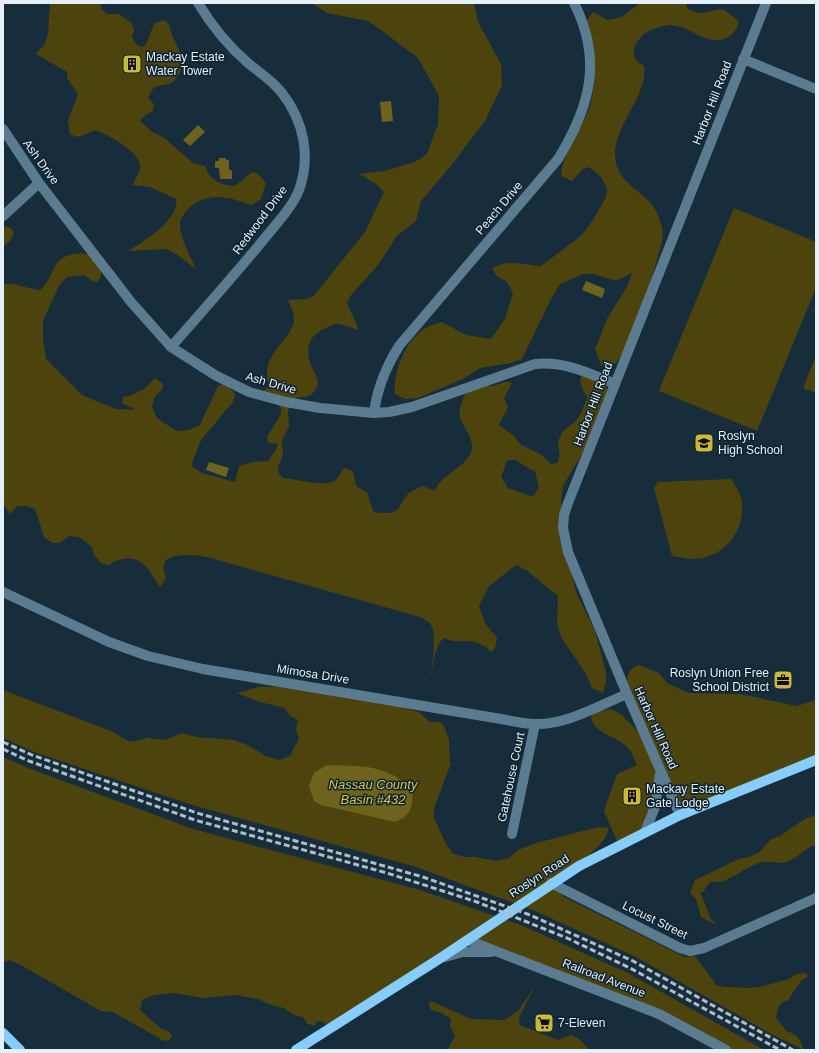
<svg xmlns="http://www.w3.org/2000/svg" width="819" height="1053" font-family="Helvetica,sans-serif">
  <style>
    .green { fill: #4c440c; fill-rule: evenodd }
    .water { fill: #6d631c }
    .lines { fill: none; stroke-linecap: round; stroke-linejoin: round }
    .minor { stroke: #5b7b91; stroke-width: 10 }
    .major { stroke: #87cdfb; stroke-width: 10 }
    .rail { stroke: #afbfca; stroke-width: 3; stroke-dasharray: 6 3; stroke-linecap: butt }
    .labels { text-anchor: middle; stroke-width: 3; stroke-linejoin: round; paint-order: stroke }
    .poi-label { font-size: 12px; fill: #e4f1fb; stroke: #0d2330; text-anchor: start }
    .street-label { font-size: 12px; fill: #e4f1fb; stroke: #0d2330 }
    .water-label { font-size: 13px; font-style: italic; fill: #d8c64a; stroke: #0d2330 }
  </style>
  <rect width="100%" height="100%" fill="#172d3b"/>
  <path class="green" d="M 50,3 L 101,3 L 101,9 L 107,14 L 119,14 L 132,23 L 134,31 L 132,36 C 134,42 136,46 143,47 C 150,41 150,30 155,23 L 165,20 C 171,26 170,30 173,37 C 182,57 189,64 172,83 L 154,87 L 148,98 L 154,104 L 153,111 L 145,115 L 140,121 L 152,132 L 163,137 L 193,163 L 205,166 C 210,180 220,185 235,186 L 252,172 L 257,173 L 266,183 L 261,199 L 251,205 C 230,197 206,191 188,209 C 185,212 181,218 180,222 C 179,236 190,256 196,269 L 176,254 L 167,249 L 128,251 C 142,242 180,220 176,199 L 150,187 L 133,185 C 134,180 140,173 140,168 C 142,152 107,135 96,130 L 78,137 L 70,134 L 68,121 L 78,94 L 67,78 L 67,72 L 36,54 L 45,44 L 48,34 Z
    M 311,3 L 474,3 L 478,22 L 501,64 L 502,85 L 485,121 L 450,167 L 421,201 L 416,221 L 397,236 L 378,265 L 351,295 L 347,303 L 359,330 C 352,328 345,325 338,324 C 334,324 330,326 326,328 C 312,334 306,343 309,359 C 311,371 325,381 313,393 C 309,398 302,396 296,398 L 288,410 L 289,427 L 282,440 L 283,455 L 278,467 L 279,474 L 283,478 C 296,479 324,487 334,481 C 339,478 341,472 344,468 L 353,471 L 356,486 L 367,492 L 373,511 C 377,513 381,513 386,513 C 402,513 399,502 409,493 C 413,490 418,488 423,486 L 435,491 C 440,475 462,470 470,454 C 477,441 464,429 460,417 C 458,410 462,403 464,396 C 466,392 470,387 474,385 C 479,383 487,386 492,386 C 500,385 505,379 512,383 L 504,398 L 508,407 L 499,425 L 514,436 L 521,445 L 540,454 L 551,464 L 557,463 C 563,452 555,446 560,437 C 563,429 569,427 575,422 C 581,415 585,405 587,397 C 583,390 578,382 582,374 L 602,380 L 608,390 L 593,435 L 563,486 L 561,503 L 564,515 L 566,547 L 576,592 L 595,631 L 606,672 L 606,682 L 603,693 L 592,688 L 586,674 L 563,640 L 559,631 L 557,621 L 558,596 L 526,570 L 516,565 L 489,586 L 479,606 L 485,623 L 497,638 L 495,648 L 491,652 C 471,633 464,647 444,638 C 435,644 433,666 431,677 C 432,663 437,636 431,625 C 429,621 424,619 420,617 L 207,557 C 193,555 179,553 166,560 L 163,568 L 166,578 L 160,587 C 151,574 144,555 123,559 C 118,560 114,561 109,565 L 102,564 L 94,555 L 92,547 L 79,537 L 69,536 L 60,543 L 52,543 L 44,537 L 35,509 L 27,506 L 17,506 L 10,514 L 3,504 L 3,284 C 13,282 28,289 40,290 C 49,283 51,271 58,262 C 62,257 69,255 74,254 C 93,252 96,257 102,274 L 98,282 L 92,281 L 84,275 L 67,277 L 59,286 L 43,321 L 43,338 L 46,359 L 82,395 L 116,409 L 136,410 L 122,403 L 123,397 L 130,396 L 144,389 L 155,378 L 163,384 L 162,389 L 154,398 L 152,407 L 157,418 L 176,431 L 189,430 L 200,425 L 218,386 L 222,384 L 227,385 L 235,394 L 233,402 L 201,440 L 191,466 L 202,473 L 235,482 L 239,466 L 253,462 L 268,461 L 277,448 L 277,443 L 272,444 L 268,442 L 267,437 L 281,414 L 281,408 L 263,392 L 269,385 C 258,354 295,339 294,318 C 294,313 290,305 288,300 L 306,299 L 313,297 L 365,232 L 384,192 L 376,184 L 359,174 L 384,171 L 415,162 L 427,154 L 438,124 L 439,96 L 418,58 L 381,30 L 368,21 L 327,13 ZM 510,460 L 515,460 L 535,472 L 539,487 L 533,497 L 508,488 L 501,477 L 507,461 Z
    M 640,3 L 686,3 L 687,8 C 703,18 706,10 723,9 L 739,21 C 737,31 730,39 719,40 C 696,42 684,16 654,29 C 649,31 645,32 641,37 C 638,41 634,44 634,50 C 633,59 637,62 644,66 C 648,94 618,121 615,151 C 613,185 647,190 657,213 C 659,219 663,228 663,234 C 662,252 628,354 615,364 C 610,367 606,366 601,365 L 595,349 L 607,319 L 628,285 L 632,273 L 616,281 L 594,274 L 583,274 L 560,284 L 550,301 L 522,359 L 511,363 L 480,368 L 463,379 L 418,398 L 405,399 L 395,394 C 392,372 408,334 430,326 C 433,324 438,323 442,322 L 466,335 L 491,339 L 505,319 L 513,293 L 507,282 L 497,276 L 492,269 C 507,258 523,265 541,266 L 581,236 L 593,220 L 606,197 L 607,188 L 601,177 L 589,167 L 583,169 L 572,181 L 561,176 C 562,158 573,144 580,128 C 584,120 589,111 591,102 C 597,76 595,46 587,20 L 593,12 L 607,20 L 622,17 Z
    M 734,208 L 816,242 L 816,288 L 757,431 L 659,391 Z
    M 5,227 L 11,228 L 14,233 L 10,241 L 5,245 L 3,245 L 3,228 Z
    M 816,356 L 816,393 L 803,388 Z
    M 732,479 C 735,486 741,494 742,502 C 745,525 730,551 706,557 C 695,561 683,558 672,556 L 654,488 L 658,482 Z
    M 639,665 L 659,673 L 667,683 L 689,693 L 740,694 L 797,706 L 816,700 L 816,760 L 681,814 L 661,773 L 649,825 L 619,846 L 604,811 L 617,774 L 637,765 C 634,759 632,751 626,746 C 616,736 590,732 591,715 C 617,702 619,714 638,731 C 634,716 615,670 639,665 Z
    M 310,686 L 392,700 L 405,708 L 419,712 L 430,722 L 438,722 L 443,724 L 449,739 L 450,766 L 434,808 L 434,818 L 444,840 L 453,854 L 465,857 L 475,857 L 496,861 L 509,858 L 518,850 L 536,843 L 599,827 L 609,828 C 604,848 582,860 566,870 C 561,873 556,875 552,879 L 551,883 L 564,897 L 685,957 L 695,956 L 717,986 L 747,988 L 759,987 L 789,979 L 796,974 L 806,973 L 808,976 L 801,981 L 788,1000 L 782,1003 L 778,1008 L 776,1018 L 787,1032 C 797,1032 801,1042 804,1050 L 773,1035 L 636,957 L 535,911 L 416,867 L 192,805 L 34,752 L 3,738 L 3,690 L 111,731 L 130,742 L 148,738 L 165,740 L 182,733 L 197,737 L 234,740 L 250,746 L 265,756 L 279,760 L 290,756 L 299,738 L 296,730 L 298,720 L 290,716 L 284,708 L 260,702 L 237,693 L 259,687 Z
    M 3,757 L 28,768 L 193,829 L 420,890 L 521,925 L 628,973 L 764,1050 L 726,1050 L 659,1014 L 467,940 L 331,1027 L 321,1021 L 317,1021 L 315,1026 L 308,1024 L 303,1017 L 294,1015 L 284,1008 L 271,1005 L 258,999 L 235,995 L 202,998 L 175,993 L 154,995 L 142,1000 L 140,1010 L 160,1028 L 170,1032 L 172,1036 L 169,1040 L 164,1041 L 113,1012 L 101,1011 L 19,964 L 9,960 L 3,963 Z
    M 816,814 L 816,845 C 803,848 799,858 787,862 C 780,864 771,861 763,862 C 753,863 736,876 724,881 C 720,882 714,881 709,883 L 703,892 L 700,892 L 711,919 L 717,925 L 701,917 L 696,899 L 690,893 L 695,880 L 739,859 L 750,857 L 761,851 L 770,840 L 780,836 L 803,820 Z
    M 535,986 L 519,1017 L 520,1025 L 558,1040 L 571,1035 L 579,1039 L 589,1049 L 596,1050 L 447,1050 L 455,1036 L 450,1026 L 451,1019 L 442,1013 L 431,1010 L 429,1004 L 431,1001 L 471,1019 L 504,1020 L 518,1011 Z"/>
  <path class="water" d="M 391,101 L 393,121 L 382,122 L 380,102 Z
    M 198,125 L 205,132 L 190,146 L 183,140 Z
    M 219,158 L 226,158 L 226,160 L 229,160 L 229,170 L 232,170 L 232,179 L 220,179 L 219,168 L 215,168 L 215,161 L 219,161 Z
    M 586,281 L 605,289 L 602,298 L 582,290 Z
    M 209,462 L 229,468 L 226,477 L 206,470 Z
    M 327,765 C 362,766 385,764 412,789 C 414,805 411,816 395,822 L 321,805 L 314,801 L 309,786 L 314,773 Z"/>
  <g class="lines">
    <path class="minor" d="M 743,59 L 816,89
      M 3,129 L 39,183 L 131,302 L 171,347 L 215,375 L 249,392 L 286,402 L 320,408 L 374,413 L 389,412 L 412,407 L 535,364 C 564,361 589,373 615,384
      M 3,216 L 39,183
      M 171,347 C 201,313 231,279 260,244 C 273,227 291,210 299,190 C 311,157 304,121 282,93 C 273,81 260,73 248,63 C 228,46 212,26 198,3
      M 374,413 C 377,388 386,367 399,346 L 558,159 C 590,107 603,60 574,3
      M 3,592 L 109,642 L 148,656 L 203,669 L 501,719 C 512,721 524,724 535,724 C 566,725 598,706 627,694
      M 680,815 L 627,694 L 568,552 L 563,528 L 564,515 L 568,503 L 766,3
      M 645,832 L 655,807 L 660,774
      M 512,834 L 535,724
      M 551,883 L 680,948 L 690,951 L 704,948 L 816,898
      M 467,940 L 659,1014 L 726,1050
      M 445,957 L 463,952 L 492,952"/>
    <path class="major" d="M 3,1033 L 20,1050
      M 296,1050 L 439,959 L 579,866 L 680,815 L 816,760"/>
    <path class="rail" d="M 3,742 L 32,755 L 197,813 L 423,877 L 530,915 L 633,961 L 793,1050
      M 3,749 L 29,761 L 195,820 L 387,873 L 477,902 L 567,938 L 630,968 L 780,1050"/>
  </g>
  <defs>
    <g id="building-square" transform="scale(1)"><rect x="-9" y="-9" width="18" height="18" rx="4" fill="#ccb939" stroke="#0d2330"/><path d="M-4-6H4V6H1V3H-1V6H-4ZM-2.5-4.3h1.7v1.8h-1.7ZM.8-4.3h1.7v1.8H.8ZM-2.5-1h1.7V.8h-1.7ZM.8-1h1.7V.8H.8Z" fill="#111"/></g>
    <g id="school-square" transform="scale(1)"><rect x="-9" y="-9" width="18" height="18" rx="4" fill="#ccb939" stroke="#0d2330"/><path d="M0-5L7-2L0 1L-7-2ZM-4 1L0 2.5L4 1V4Q0 6-4 4Z" fill="#111"/></g>
    <g id="office-square" transform="scale(1)"><rect x="-9" y="-9" width="18" height="18" rx="4" fill="#ccb939" stroke="#0d2330"/><path d="M-6-3h4V-5.5h4V-3h4V5H-6ZM-1-4.5V-3h2v-1.5ZM-6 0V1H6V0Z" fill="#111"/></g>
    <g id="supermarket-square" transform="scale(1)"><rect x="-9" y="-9" width="18" height="18" rx="4" fill="#ccb939" stroke="#0d2330"/><path d="M-6-5.5h2.5l.6 2H6L4.5 2H-2.5L-4.4-4H-6ZM-1.5 3.2a1.3 1.3 0 1 0 .1 0ZM3 3.2a1.3 1.3 0 1 0 .1 0Z" fill="#111"/></g>
  </defs>
  <g fill-rule="evenodd">
    <use href="#building-square" x="132" y="64"/>
    <use href="#school-square" x="704" y="443"/>
    <use href="#office-square" x="783" y="680"/>
    <use href="#building-square" x="632" y="796"/>
    <use href="#supermarket-square" x="544" y="1023"/>
  </g>
  <g class="labels">
    <g class="poi-label">
      <text x="146" y="61">Mackay Estate<tspan x="146" dy="14">Water Tower</tspan></text>
      <text x="718" y="440">Roslyn<tspan x="718" dy="14">High School</tspan></text>
      <text x="769" y="677" text-anchor="end">Roslyn Union Free<tspan x="769" dy="14">School District</tspan></text>
      <text x="646" y="793">Mackay Estate<tspan x="646" dy="14">Gate Lodge</tspan></text>
      <text x="558" y="1027">7-Eleven</text>
    </g>
    <g class="street-label">
      <text transform="translate(712 103) rotate(-69)" y="4">Harbor Hill Road</text>
      <text transform="translate(41 162) rotate(54)" y="4">Ash Drive</text>
      <text transform="translate(499 208) rotate(-50)" y="4">Peach Drive</text>
      <text transform="translate(260 220) rotate(-53)" y="4">Redwood Drive</text>
      <text transform="translate(271 383) rotate(16)" y="4">Ash Drive</text>
      <text transform="translate(593 404) rotate(-69)" y="4">Harbor Hill Road</text>
      <text transform="translate(313 674) rotate(9)" y="4">Mimosa Drive</text>
      <text transform="translate(656 728) rotate(66)" y="4">Harbor Hill Road</text>
      <text transform="translate(511 777) rotate(-78)" y="4">Gatehouse Court</text>
      <text transform="translate(539 876) rotate(-33)" y="4">Roslyn Road</text>
      <text transform="translate(655 920) rotate(26)" y="4">Locust Street</text>
      <text transform="translate(604 978) rotate(21)" y="4">Railroad Avenue</text>
    </g>
    <g class="water-label">
      <text x="373" y="789">Nassau County<tspan x="373" dy="15">Basin #432</tspan></text>
    </g>
  </g>
  <rect width="819" height="1053" fill="none" stroke="#e4f1fb" stroke-width="8"/>
</svg>
